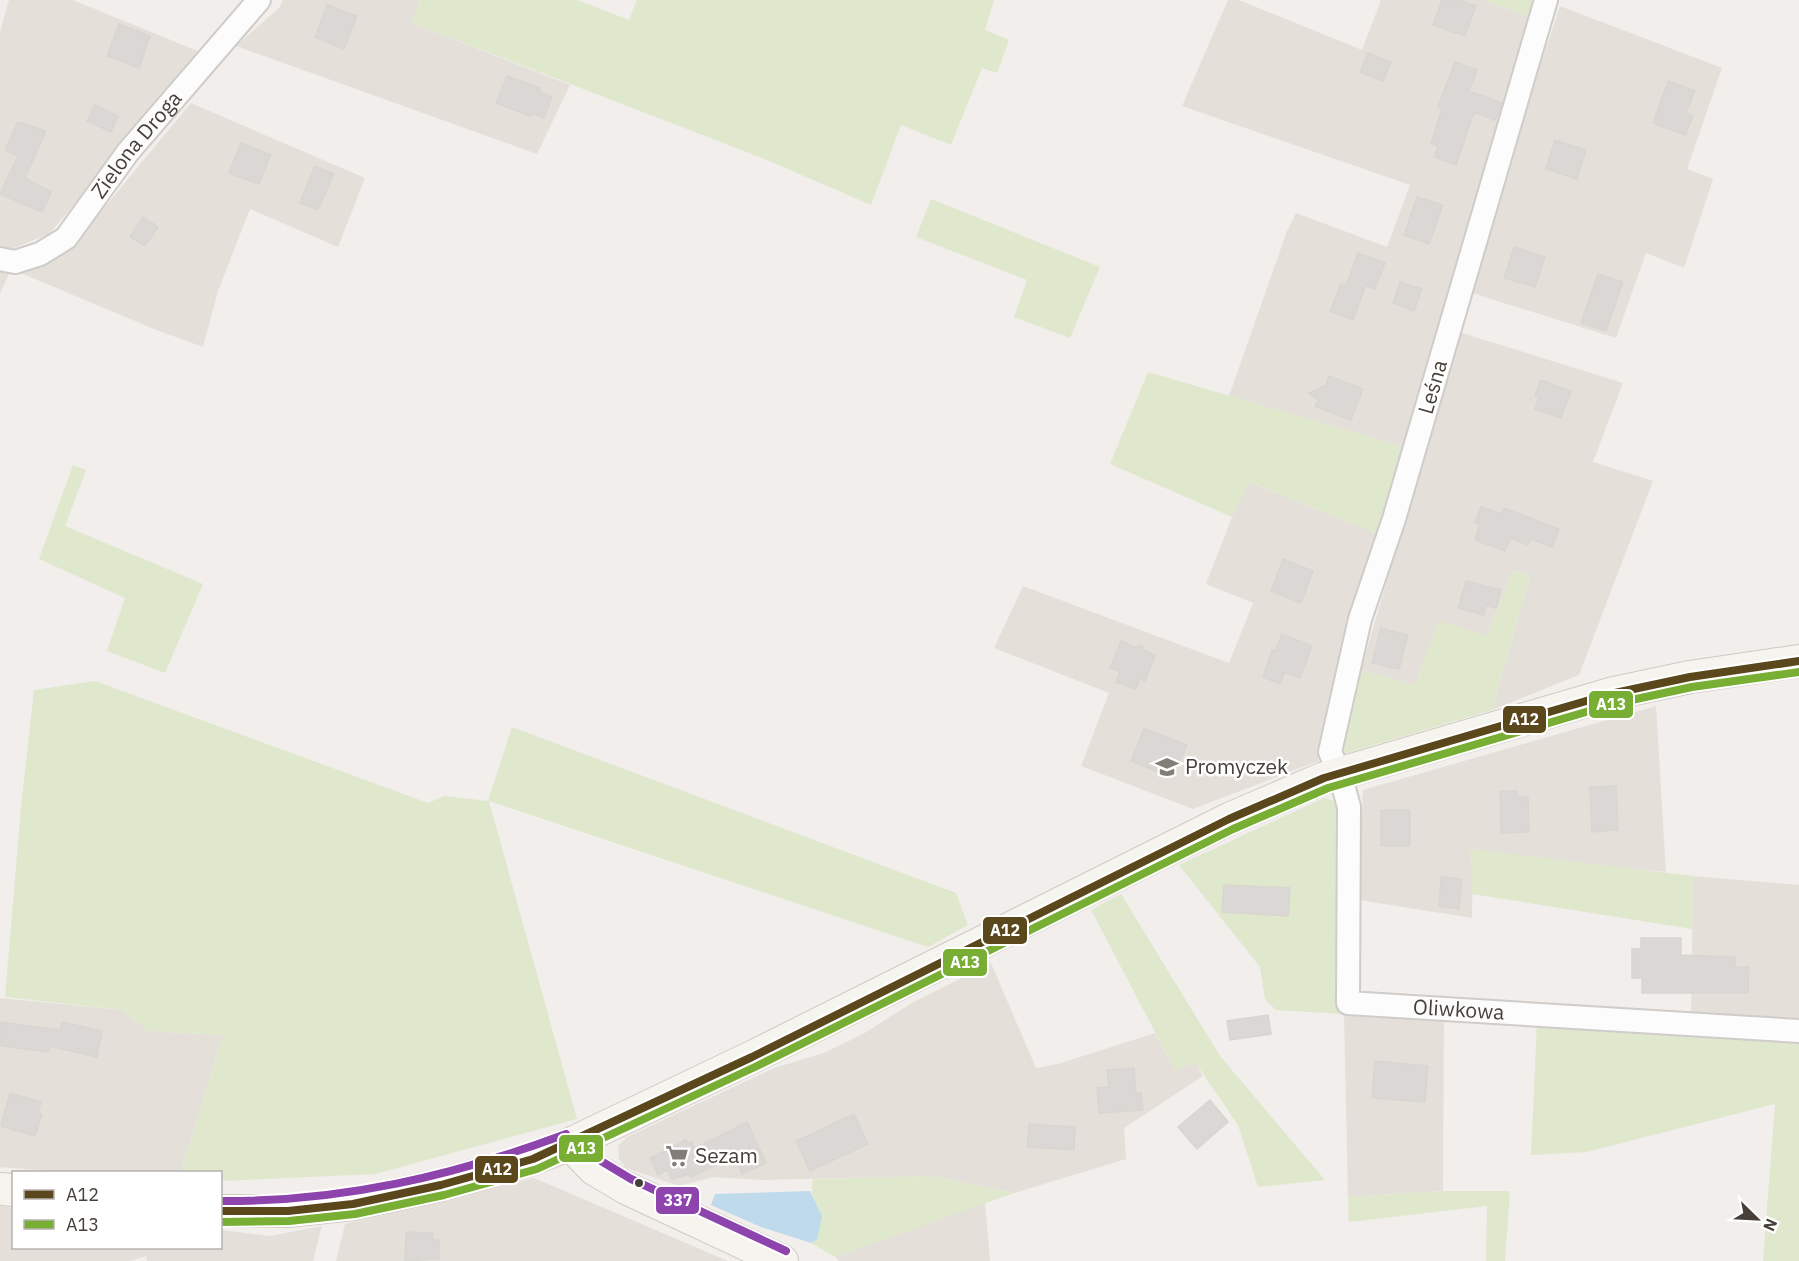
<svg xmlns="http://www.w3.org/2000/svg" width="1799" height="1261" font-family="'IBM Plex Sans',sans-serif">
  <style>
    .residential { fill: #e4e0d9 }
    .green { fill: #dfe8cd }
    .water { fill: #bfdbeb }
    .building { fill: #dad7d4; stroke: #d9d5d1; stroke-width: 1.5 }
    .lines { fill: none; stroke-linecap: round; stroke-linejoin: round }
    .street-casing { stroke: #cfccc9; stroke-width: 26 }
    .secondary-casing { stroke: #cfcac2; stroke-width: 34 }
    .street { stroke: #fdfcfc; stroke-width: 22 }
    .secondary { stroke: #f6f4ef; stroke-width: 32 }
    .bus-1-casing { stroke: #fff; stroke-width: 12 }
    .bus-2-casing { stroke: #fff; stroke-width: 12 }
    .bus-3-casing { stroke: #fff; stroke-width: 12 }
    .bus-1 { stroke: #5a481c; stroke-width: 8 }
    .bus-2 { stroke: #77ae33; stroke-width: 8 }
    .bus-3 { stroke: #8e44ad; stroke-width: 8 }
    .bus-dot { fill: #464038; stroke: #fff; stroke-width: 2 }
    .labels { text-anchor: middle; stroke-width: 5; stroke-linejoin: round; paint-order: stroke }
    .street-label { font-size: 21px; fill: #464038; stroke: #fff }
    .poi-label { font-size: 21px; fill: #464038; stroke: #fff; text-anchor: start }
    .line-badge { stroke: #fff; stroke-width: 2 }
    .badge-label { font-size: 16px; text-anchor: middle; font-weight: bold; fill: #fff }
  </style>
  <rect width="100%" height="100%" fill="#f1eeeb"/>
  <path class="residential" d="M 9,0 L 73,0 L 205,54 L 49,234 L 6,251 L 0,250 L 0,32 Z
    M 283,0 L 420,0 L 412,23 L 570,85 L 537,154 L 236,46 L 279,8 Z
    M 1228,0 L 1239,0 L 1362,50 L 1381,0 L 1484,0 L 1532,18 L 1404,447 L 1229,396 L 1287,231 L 1296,213 L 1387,247 L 1410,185 L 1182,106 Z
    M 1560,6 L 1722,68 L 1687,169 L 1713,179 L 1684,268 L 1646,253 L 1616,338 L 1472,293 L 1525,111 Z
    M 191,103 L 365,178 L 338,247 L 250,209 L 218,291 L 203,347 L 154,329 L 11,269 L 0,294 L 0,265 L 11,269 L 69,250 Z
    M 1459,332 L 1623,383 L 1593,462 L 1653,481 L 1579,675 L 1492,710 L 1530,576 L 1513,570 L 1487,636 L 1439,622 L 1415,685 L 1361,670 Z
    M 1249,482 L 1378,534 L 1345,633 L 1318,761 L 1193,809 L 1081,766 L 1109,693 L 994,648 L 1023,586 L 1229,663 L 1253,603 L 1206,584 L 1232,517 Z
    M 1656,706 L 1666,872 L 1473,853 L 1472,918 L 1359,900 L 1363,790 Z
    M 1693,876 L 1799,885 L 1799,1023 L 1691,1016 Z
    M 991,963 L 1036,1068 L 1058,1064 L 1155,1033 L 1175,1070 L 1195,1062 L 1203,1076 L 1124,1128 L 1126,1159 L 1014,1193 L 933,1176 L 762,1180 L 713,1177 L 679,1186 L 626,1168 L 619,1159 L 618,1146 L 627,1137 L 774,1068 L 824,1053 L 863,1034 L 910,1004 Z
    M 0,998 L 121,1010 L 148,1031 L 223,1035 L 181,1172 L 59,1172 L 0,1167 Z
    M 1344,1014 L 1444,1017 L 1443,1191 L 1348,1197 Z
    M 534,1178 L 728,1261 L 336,1261 L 345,1224 Z
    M 985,1202 L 990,1261 L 839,1261 L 835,1257 Z
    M 0,1206 L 13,1208 L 14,1248 L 220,1248 L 221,1230 L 270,1236 L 322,1226 L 313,1261 L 147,1261 L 146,1256 L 130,1261 L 0,1261 Z"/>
  <path class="green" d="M 420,0 L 577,0 L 629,20 L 637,0 L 994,0 L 985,30 L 1009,40 L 997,73 L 982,68 L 951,145 L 901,125 L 871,205 L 767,160 L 412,23 Z
    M 1484,0 L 1537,0 L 1532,18 Z
    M 931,199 L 1100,267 L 1070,338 L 1014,317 L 1027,280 L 916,237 Z
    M 1148,372 L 1404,447 L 1378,534 L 1250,482 L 1232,517 L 1110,464 Z
    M 73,465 L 86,470 L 65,526 L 203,584 L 165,673 L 107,651 L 125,598 L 39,559 Z
    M 1513,570 L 1530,576 L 1492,710 L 1340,755 L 1361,670 L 1415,685 L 1439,621 L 1487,636 Z
    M 95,681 L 428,803 L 444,796 L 488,801 L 512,727 L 956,893 L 968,925 L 928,947 L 489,801 L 577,1119 L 375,1174 L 221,1181 L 220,1172 L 181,1172 L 223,1035 L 148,1031 L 121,1010 L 5,997 L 21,808 L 34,690 Z
    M 1324,798 L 1341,803 L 1344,1014 L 1276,1010 L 1265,999 L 1260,967 L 1179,865 Z
    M 1470,849 L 1693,876 L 1692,929 L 1472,894 Z
    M 1121,894 L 1220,1056 L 1325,1180 L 1258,1187 L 1238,1125 L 1195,1062 L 1175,1070 L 1091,910 Z
    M 1537,1022 L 1799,1037 L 1799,1261 L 1763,1261 L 1775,1104 L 1586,1152 L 1531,1155 Z
    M 933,1176 L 1014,1193 L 835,1257 L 811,1243 L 817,1240 C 820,1219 809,1200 813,1179 Z
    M 1443,1191 L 1510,1191 L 1505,1261 L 1486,1261 L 1487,1206 L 1349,1222 L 1348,1197 Z"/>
  <path class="water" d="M 810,1191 L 822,1216 L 817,1240 L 811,1243 L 761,1227 L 711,1205 L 715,1194 Z"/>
  <path class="building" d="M 1442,0 L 1460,0 L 1476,6 L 1465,36 L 1433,25 Z
    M 327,5 L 357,16 L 344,49 L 315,37 Z
    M 119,24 L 150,36 L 139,68 L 107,56 Z
    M 1368,53 L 1391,62 L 1383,81 L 1360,72 Z
    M 1455,62 L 1477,70 L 1469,91 L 1502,103 L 1495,120 L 1474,112 L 1456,165 L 1434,157 L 1438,146 L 1431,143 L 1442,109 L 1438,107 Z
    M 507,76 L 540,88 L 539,91 L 552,97 L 544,118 L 531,113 L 530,116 L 496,103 Z
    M 1668,81 L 1695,91 L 1686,113 L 1693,116 L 1685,135 L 1653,123 Z
    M 95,105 L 118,116 L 111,132 L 87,121 Z
    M 18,122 L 46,131 L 25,178 L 51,192 L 42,212 L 0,194 L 18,156 L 5,150 Z
    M 1555,140 L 1586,150 L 1577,179 L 1546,169 Z
    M 241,143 L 271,155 L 259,184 L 229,173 Z
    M 315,166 L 334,174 L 318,210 L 300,203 Z
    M 1417,197 L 1443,205 L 1429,244 L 1404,235 Z
    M 143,217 L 158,227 L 145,246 L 130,237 Z
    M 1514,247 L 1545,257 L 1535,287 L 1504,278 Z
    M 1358,253 L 1385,263 L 1375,289 L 1366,285 L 1353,320 L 1330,311 L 1341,284 L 1346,286 Z
    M 1598,274 L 1623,282 L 1606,331 L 1581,323 Z
    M 1400,282 L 1422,289 L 1414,311 L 1393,303 Z
    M 1329,376 L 1363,389 L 1351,420 L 1315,406 L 1318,400 L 1309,393 L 1326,385 Z
    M 1540,380 L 1571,391 L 1561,418 L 1535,409 L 1539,397 L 1535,396 Z
    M 1481,507 L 1502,514 L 1504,508 L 1559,529 L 1552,547 L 1530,539 L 1528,545 L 1510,538 L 1505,551 L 1475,540 L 1480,524 L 1475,522 Z
    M 1283,559 L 1313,571 L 1301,603 L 1271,591 Z
    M 1466,581 L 1501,590 L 1496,608 L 1486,605 L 1484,615 L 1458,608 Z
    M 1381,628 L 1408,635 L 1399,669 L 1372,663 Z
    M 1282,634 L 1312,646 L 1300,678 L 1285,672 L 1280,684 L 1263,677 L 1272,650 L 1275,651 Z
    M 1121,641 L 1135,647 L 1142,645 L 1145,651 L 1155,655 L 1145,681 L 1140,679 L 1136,689 L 1116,682 L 1120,671 L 1110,668 Z
    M 1144,728 L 1187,745 L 1179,764 L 1174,762 L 1168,776 L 1131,761 Z
    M 1616,786 L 1618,830 L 1592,832 L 1590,787 Z
    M 1500,791 L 1517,791 L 1517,797 L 1528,797 L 1529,832 L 1501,833 Z
    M 1381,810 L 1410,810 L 1410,846 L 1381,846 Z
    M 1441,877 L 1462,879 L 1459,909 L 1439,906 Z
    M 1224,885 L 1290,888 L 1288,916 L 1222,912 Z
    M 1641,938 L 1681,938 L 1681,955 L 1735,957 L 1735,967 L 1749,967 L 1748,993 L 1642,993 L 1642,978 L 1632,978 L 1632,949 L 1641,949 Z
    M 1268,1015 L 1271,1034 L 1230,1040 L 1227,1021 Z
    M 0,1022 L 60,1030 L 62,1022 L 102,1031 L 97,1057 L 49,1046 L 48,1052 L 0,1046 Z
    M 1375,1061 L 1428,1066 L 1425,1102 L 1372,1098 Z
    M 1134,1068 L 1136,1094 L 1141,1093 L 1143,1110 L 1099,1113 L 1097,1088 L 1109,1087 L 1107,1070 Z
    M 10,1093 L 41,1102 L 38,1113 L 42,1114 L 35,1136 L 1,1126 Z
    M 1210,1100 L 1228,1122 L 1197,1149 L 1178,1127 Z
    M 854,1114 L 868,1144 L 810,1171 L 796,1141 Z
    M 747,1122 L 766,1163 L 742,1174 L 734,1156 L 691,1177 L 689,1174 L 672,1179 L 667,1170 L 658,1175 L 650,1158 L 686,1140 L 688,1144 L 691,1142 L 695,1148 Z
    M 1029,1124 L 1075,1127 L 1074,1150 L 1027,1147 Z
    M 406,1232 L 433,1233 L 432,1240 L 439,1240 L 439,1259 L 405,1261 Z"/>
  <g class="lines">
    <g class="street-casing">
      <g id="street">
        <path id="s1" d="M 1546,0 L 1394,519 L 1360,619 L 1330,752 L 1340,774 L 1349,807 L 1348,1003 L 1799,1031"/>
        <path id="s2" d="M 0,259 L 15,262 L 40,254 L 66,238 L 128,152 L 259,0"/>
      </g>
    </g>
    <g class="secondary-casing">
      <path id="secondary" d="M 570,1144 L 594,1169 L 626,1188 L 782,1261
        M 0,1189 L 14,1190
        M 220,1211 L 288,1211 L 353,1204 L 441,1185 L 533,1159 L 570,1144 L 752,1057 L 1229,819 L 1324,778 L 1610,694 L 1690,677 L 1799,661"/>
    </g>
    <use href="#street" class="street"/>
    <use href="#secondary" class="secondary"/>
    <g class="bus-1-casing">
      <path id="bus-1" d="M 220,1211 L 288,1211 L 353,1204 L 441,1185 L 533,1159 L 752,1057 L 1229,819 L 1324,778 L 1610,694 L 1690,677 L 1799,661"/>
    </g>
    <g class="bus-2-casing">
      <path id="bus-2" d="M 220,1222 L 289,1221 L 355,1214 L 444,1195 L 537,1169 L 757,1066 L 1233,829 L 1328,788 L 1613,704 L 1692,687 L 1799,672"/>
    </g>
    <g class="bus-3-casing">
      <path id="bus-3" d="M 578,1137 L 601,1161 L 631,1179 L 786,1251
        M 220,1201 C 342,1202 453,1176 566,1134"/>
    </g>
    <use href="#bus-1" class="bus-1"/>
    <use href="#bus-2" class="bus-2"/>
    <use href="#bus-3" class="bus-3"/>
  </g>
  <defs>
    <g id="school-bare" transform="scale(1.8)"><path d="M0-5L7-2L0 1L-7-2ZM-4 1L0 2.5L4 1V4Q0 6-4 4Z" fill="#827d77" stroke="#fff" stroke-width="2.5" paint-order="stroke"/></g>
    <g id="supermarket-bare" transform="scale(1.8)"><path d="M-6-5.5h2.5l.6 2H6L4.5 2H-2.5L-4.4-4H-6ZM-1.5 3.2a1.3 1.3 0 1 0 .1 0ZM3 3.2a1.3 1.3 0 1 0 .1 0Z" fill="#827d77" stroke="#fff" stroke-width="2.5" paint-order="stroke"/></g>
  </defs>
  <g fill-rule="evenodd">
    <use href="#school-bare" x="1167" y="767"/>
    <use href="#supermarket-bare" x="677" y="1156"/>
  </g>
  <circle class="bus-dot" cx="639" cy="1183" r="5"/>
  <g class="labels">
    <g class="street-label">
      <text dy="7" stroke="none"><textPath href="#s2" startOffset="189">Zielona Droga</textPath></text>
      <text transform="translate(1433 387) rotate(-74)" y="7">Leśna</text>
      <text dy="7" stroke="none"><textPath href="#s1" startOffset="1148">Oliwkowa</textPath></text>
    </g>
    <g class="poi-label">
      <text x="1185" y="774">Promyczek</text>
      <text x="695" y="1163">Sezam</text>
    </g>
  </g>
  <g class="line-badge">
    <rect x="1588" y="690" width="46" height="29" rx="6" fill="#77ae33"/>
    <rect x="1502" y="705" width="45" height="29" rx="6" fill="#5a481c"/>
    <rect x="982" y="916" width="46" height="29" rx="6" fill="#5a481c"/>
    <rect x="942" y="948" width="46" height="29" rx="6" fill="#77ae33"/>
    <rect x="558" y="1134" width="46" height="29" rx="6" fill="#77ae33"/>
    <rect x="474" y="1155" width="45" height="29" rx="6" fill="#5a481c"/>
    <rect x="655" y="1186" width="45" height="29" rx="6" fill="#8e44ad"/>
  </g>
  <g class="badge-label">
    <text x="1611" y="710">A13</text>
    <text x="1524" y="725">A12</text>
    <text x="1005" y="936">A12</text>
    <text x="965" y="968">A13</text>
    <text x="581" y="1154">A13</text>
    <text x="497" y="1175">A12</text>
    <text x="678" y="1206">337</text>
  </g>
  <rect x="12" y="1171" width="210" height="78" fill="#ffffff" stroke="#b5b3af" stroke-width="1.5"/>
  <rect x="24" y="1190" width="30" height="9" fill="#5a481c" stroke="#b5b3af" stroke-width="1.5"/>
  <text x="66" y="1201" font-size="18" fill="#464038">A12</text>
  <rect x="24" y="1220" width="30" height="9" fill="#77ae33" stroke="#b5b3af" stroke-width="1.5"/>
  <text x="66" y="1231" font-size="18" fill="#464038">A13</text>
  <g transform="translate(1757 1219) rotate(114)" stroke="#ffffff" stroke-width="4.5" paint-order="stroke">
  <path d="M0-4.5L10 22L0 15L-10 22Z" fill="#464038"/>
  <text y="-9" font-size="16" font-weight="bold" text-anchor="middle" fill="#464038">N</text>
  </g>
</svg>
